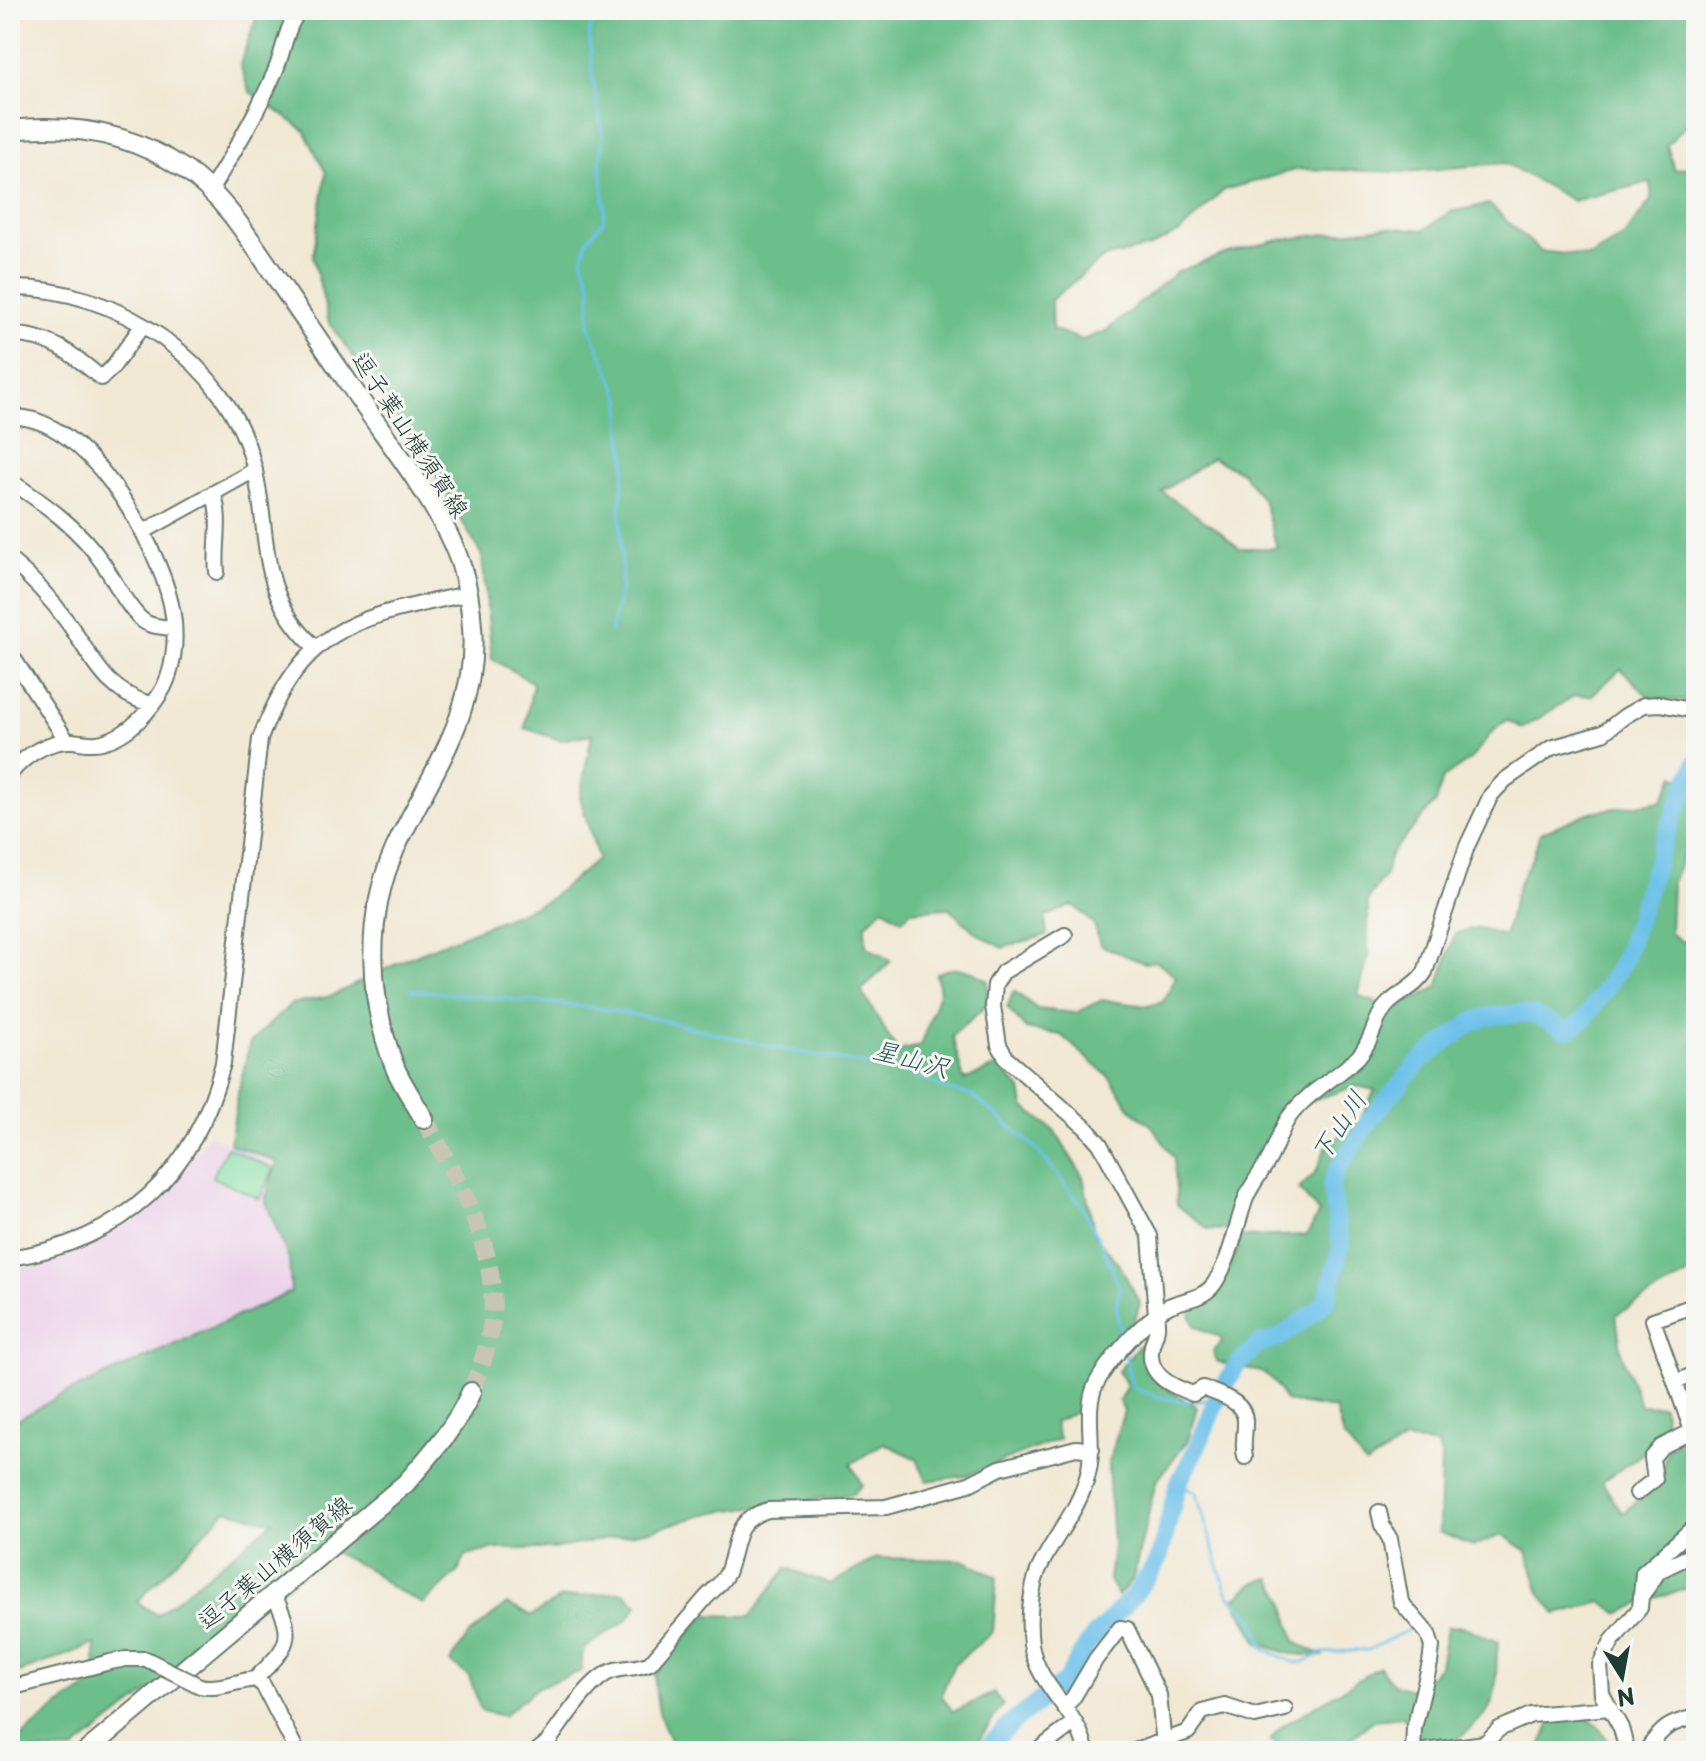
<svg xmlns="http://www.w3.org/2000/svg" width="1706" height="1761" font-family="'Playpen Sans','Klee One',sans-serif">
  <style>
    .built { fill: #ecd1ea }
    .green { fill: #85e0a6; stroke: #528e6d; stroke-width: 2 }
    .forest { fill: #6cbe8b; stroke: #467e60; stroke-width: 2; fill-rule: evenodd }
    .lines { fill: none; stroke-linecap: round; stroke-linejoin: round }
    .stream { stroke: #6dc1ea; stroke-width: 3 }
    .river { stroke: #6dc1ea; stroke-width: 18 }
    .major-tunnel { stroke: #c7c6b4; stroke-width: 18; stroke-dasharray: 18 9; stroke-linecap: butt }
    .minor-casing { stroke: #68796c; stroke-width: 18 }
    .major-casing { stroke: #68796c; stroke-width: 22 }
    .minor { stroke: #fff; stroke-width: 14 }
    .major { stroke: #fff; stroke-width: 18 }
    .minor-bridge-casing { stroke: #68796c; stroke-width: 18; stroke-linecap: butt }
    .minor-bridge { stroke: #fff; stroke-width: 14 }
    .labels { text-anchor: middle; stroke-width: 6; stroke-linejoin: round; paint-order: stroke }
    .street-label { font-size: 24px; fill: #1f3d34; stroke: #f6f6f2 }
    .water-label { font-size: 26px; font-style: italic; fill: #325e62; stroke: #f6f6f2 }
  </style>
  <rect width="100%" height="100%" fill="#f6f6f2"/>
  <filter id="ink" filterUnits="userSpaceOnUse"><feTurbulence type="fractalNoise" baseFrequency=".0125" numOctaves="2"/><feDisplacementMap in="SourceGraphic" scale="16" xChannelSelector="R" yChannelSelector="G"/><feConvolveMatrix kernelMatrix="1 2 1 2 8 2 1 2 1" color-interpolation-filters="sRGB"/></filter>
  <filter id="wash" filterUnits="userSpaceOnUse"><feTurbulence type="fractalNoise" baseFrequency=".006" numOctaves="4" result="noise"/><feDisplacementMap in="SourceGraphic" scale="32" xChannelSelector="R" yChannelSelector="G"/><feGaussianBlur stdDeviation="1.8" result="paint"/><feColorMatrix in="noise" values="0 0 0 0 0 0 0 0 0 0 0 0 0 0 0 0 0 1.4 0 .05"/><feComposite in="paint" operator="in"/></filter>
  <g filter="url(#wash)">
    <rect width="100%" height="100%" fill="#f1e8d4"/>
    <path class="built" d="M 209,1135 L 281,1168 L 306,1287 L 10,1478 L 10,1270 L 40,1265 L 90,1247 L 142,1214 L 172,1186 Z"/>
    <path class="green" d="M 227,1147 L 274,1169 L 259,1199 L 212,1177 Z"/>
    <path class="forest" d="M 259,10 L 1696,10 L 1696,120 L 1688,123 L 1667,145 L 1674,170 L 1696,166 L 1696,702 L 1650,698 L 1621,669 L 1592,695 L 1574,696 L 1523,728 L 1506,720 L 1491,733 L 1472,758 L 1443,778 L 1436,802 L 1390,854 L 1385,875 L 1368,899 L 1368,957 L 1358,996 L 1395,1009 L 1438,987 L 1455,934 L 1476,928 L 1504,936 L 1519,883 L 1533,856 L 1540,833 L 1591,812 L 1662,801 L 1675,775 L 1696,791 L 1693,831 L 1672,882 L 1670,933 L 1682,942 L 1696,937 L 1696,1270 L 1616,1315 L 1621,1352 L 1640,1405 L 1663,1406 L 1666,1437 L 1602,1482 L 1622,1513 L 1660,1484 L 1667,1450 L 1696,1431 L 1696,1586 L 1648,1600 L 1620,1613 L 1602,1602 L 1556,1614 L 1540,1593 L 1527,1551 L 1503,1535 L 1473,1546 L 1439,1532 L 1441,1457 L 1438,1445 L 1405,1440 L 1366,1465 L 1343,1436 L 1335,1409 L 1285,1401 C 1265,1358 1253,1376 1216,1361 L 1213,1351 L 1222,1342 L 1220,1337 L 1195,1326 L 1190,1314 L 1195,1305 L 1226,1273 L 1238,1248 L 1227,1230 L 1208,1229 L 1177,1205 L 1174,1158 L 1152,1126 L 1132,1110 L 1110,1078 L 1061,1035 L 1026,1029 L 1007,1007 L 1014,991 L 1037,1009 L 1076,1013 L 1102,1000 L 1148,1006 L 1163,1002 L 1176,977 L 1157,961 L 1144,963 L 1100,945 L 1094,924 L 1073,905 L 1045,917 L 1047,935 L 1002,948 L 975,932 L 948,908 L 911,911 L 902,920 L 883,908 L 865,926 L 866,946 L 891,961 L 861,991 L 898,1051 L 921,1046 L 940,990 L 936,974 C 955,964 972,969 988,981 L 987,1005 L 952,1036 L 964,1080 L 998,1066 L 1021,1089 L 1024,1107 L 1054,1130 L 1083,1177 L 1095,1235 L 1120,1266 L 1140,1303 L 1135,1320 L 1096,1376 L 1087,1407 L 1054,1422 L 1059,1439 L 965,1476 L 927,1481 L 917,1459 L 884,1443 L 851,1464 L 862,1485 L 853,1494 L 714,1512 L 655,1529 L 553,1549 L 493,1549 L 466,1556 L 457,1573 L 423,1604 L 389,1586 L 372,1571 L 331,1551 L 72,1751 L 10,1751 L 10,1746 L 60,1705 L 96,1682 L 95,1644 L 10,1676 L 10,1424 L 60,1396 L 291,1292 L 289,1260 L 265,1200 L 277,1162 L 230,1144 L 238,1093 L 250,1043 L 291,1004 L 332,996 L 408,958 L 547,901 L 598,859 L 580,797 L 592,734 L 560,740 L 525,728 L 533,683 L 492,659 L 482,556 L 426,458 L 329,323 L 313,257 L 326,173 L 304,130 L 249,91 L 240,64 ZM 1505,163 L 1573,201 L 1651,182 L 1651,200 L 1624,236 L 1589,257 L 1540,251 L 1489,204 L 1450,212 L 1424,230 L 1384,227 L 1279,240 L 1227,253 L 1177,272 L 1106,331 L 1082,340 L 1052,329 L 1051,300 L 1103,258 L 1150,247 L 1180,232 L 1224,190 L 1298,169 L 1405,172 ZM 1212,458 L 1242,472 L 1264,502 L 1277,548 L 1239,548 L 1218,530 L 1162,492 ZM 1357,1086 L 1375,1090 L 1360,1120 L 1326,1147 L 1316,1172 L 1299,1189 L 1319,1213 L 1307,1235 L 1243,1237 L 1234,1225 L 1291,1107 ZM 226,1510 L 273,1522 L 157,1615 L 137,1602 Z
      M 1146,1337 L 1150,1339 C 1136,1377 1169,1389 1197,1407 L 1188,1440 L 1156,1482 L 1133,1578 L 1118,1596 L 1109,1580 L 1113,1545 L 1108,1464 L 1124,1411 L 1119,1401 L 1127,1385 L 1118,1371 Z
      M 877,1558 L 963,1560 L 997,1577 L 993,1632 L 954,1664 L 941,1695 L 953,1712 L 994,1693 L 1003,1705 L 971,1751 L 677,1751 C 660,1726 655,1703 655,1674 L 705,1615 L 750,1616 L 787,1568 L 830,1584 Z
      M 1271,1578 L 1283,1598 L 1295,1642 L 1324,1656 L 1291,1654 L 1259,1644 L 1234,1600 L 1253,1583 Z
      M 624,1592 L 638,1605 L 626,1621 L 583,1649 L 581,1671 L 538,1687 L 503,1716 L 481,1711 L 469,1676 L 450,1662 L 469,1635 L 507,1604 L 531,1616 L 561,1598 Z
      M 1462,1626 L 1498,1642 C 1494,1664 1500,1690 1488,1710 C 1481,1721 1465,1732 1456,1741 L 1420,1737 L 1403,1717 L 1374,1720 L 1346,1742 L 1316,1749 L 1286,1749 L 1270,1741 L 1281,1727 L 1379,1667 L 1394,1685 L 1415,1691 L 1440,1666 L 1447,1627 Z
      M 1569,1714 C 1597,1718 1601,1727 1613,1751 L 1539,1751 L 1551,1723 Z"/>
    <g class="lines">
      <path class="stream" d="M 609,10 L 591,26 L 589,32 L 593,81 L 603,138 L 600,161 L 605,207 L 603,221 L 587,241 L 582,259 L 591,284 L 589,325 L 621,399 L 622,438 L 626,457 L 620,508 L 622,568 L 621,588 L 611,632
        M 411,990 L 592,1007 L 657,1019 L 772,1047 L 912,1073 L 946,1089 L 972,1095 L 1035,1147 L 1082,1206 L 1103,1247 L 1120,1288 L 1116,1306 L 1122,1338
        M 1125,1354 L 1132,1387 C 1158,1399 1186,1405 1215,1399
        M 1178,1484 L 1196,1493 L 1226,1589 L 1232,1599 L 1253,1618 L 1264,1649 L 1295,1663 L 1304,1662 L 1322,1653 L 1368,1650 L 1412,1628"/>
      <path class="river" d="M 983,1751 L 1014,1721 L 1065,1682 L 1089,1642 L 1134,1595 L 1154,1567 L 1160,1555 L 1178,1484 L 1201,1439 L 1217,1399 L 1236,1366 L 1259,1344 L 1279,1338 L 1317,1310 L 1327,1299 L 1341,1247 L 1331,1186 L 1337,1170 L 1371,1118 L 1420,1061 L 1472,1022 L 1485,1017 L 1521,1013 L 1537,1016 L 1566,1030 L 1574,1027 L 1584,1019 L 1616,973 L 1626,954 L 1663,841 L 1696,763"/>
    </g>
  </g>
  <g filter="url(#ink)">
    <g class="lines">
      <path class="major-tunnel" d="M 424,1119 C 458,1181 502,1253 491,1327 C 488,1349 479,1371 471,1392"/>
      <g class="minor-casing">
        <path id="minor" d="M 210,191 C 233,153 256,115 274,74 C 284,53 285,27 300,10
          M 10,288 C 115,286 230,363 254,467 C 271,536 256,594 315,647
          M 10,335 C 48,334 73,354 101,378 L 112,368 L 142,326
          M 10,417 C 85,413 157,541 171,604 C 177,630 176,663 164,687 C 151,710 129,736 102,742 C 92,745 82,742 72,741 C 48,740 24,756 10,774
          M 10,481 C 44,503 79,528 102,562 C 115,580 124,603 140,618 C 148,627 163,627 174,628
          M 213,493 C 223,518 214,546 217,572
          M 143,532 L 255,470
          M 10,560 C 32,578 52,600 69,624 C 94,660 105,691 150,704
          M 10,653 L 67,741
          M 1065,935 L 1003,972 L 995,985 L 993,1006 L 999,1045 L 1007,1059 L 1086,1128 L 1100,1144 L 1150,1236 L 1156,1315 C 1137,1329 1107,1362 1096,1384 C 1083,1410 1096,1445 1088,1474 C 1079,1511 1053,1537 1038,1571 C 1030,1592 1028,1622 1031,1644 C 1037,1687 1080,1712 1086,1751
          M 10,1258 C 123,1241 196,1173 223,1063 L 260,739 C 304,623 357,618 467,594
          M 1696,1305 L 1653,1320 L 1675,1382 L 1696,1374
          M 1245,1457 C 1242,1444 1245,1436 1245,1424 C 1247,1401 1219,1395 1203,1388 L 1193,1394 C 1174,1387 1149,1377 1151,1352 C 1152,1336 1160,1336 1156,1315 C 1173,1297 1200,1304 1214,1284 C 1232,1257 1235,1228 1246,1198 C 1251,1185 1261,1173 1268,1161 C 1277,1146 1281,1125 1293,1112 C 1312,1089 1338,1077 1358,1057 C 1373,1042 1374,1017 1388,1004 C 1400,992 1416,987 1425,972 L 1467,846 L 1491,795 L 1505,780 L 1551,748 L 1603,733 L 1625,716 L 1644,705 L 1660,704 L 1696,711
          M 1637,1493 L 1655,1479 L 1652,1458 L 1661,1447 L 1692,1431 L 1675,1382
          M 1379,1512 L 1382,1525 L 1390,1539 L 1401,1602 L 1428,1634 L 1432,1647 L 1430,1663 L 1414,1728 L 1413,1751
          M 1643,1594 L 1659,1571 L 1696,1553
          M 255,1679 C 289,1646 296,1639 274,1595
          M 200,1686 C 218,1690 237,1681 255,1679 L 263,1685 L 297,1751
          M 10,1688 L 110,1662 L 126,1659 L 146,1659
          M 1064,1707 L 1073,1698 L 1096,1659 L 1120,1628 L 1127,1629 L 1159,1695 L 1163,1735 L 1173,1751
          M 537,1751 L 547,1743 C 562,1724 589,1679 612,1671 C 625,1667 637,1669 650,1663 C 668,1642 685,1622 703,1601 C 711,1591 721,1585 727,1573 C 739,1543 731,1521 768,1510 L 886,1507 L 969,1484 L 1000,1468 L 1076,1448 L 1092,1450
          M 1037,1751 L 1074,1723
          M 1135,1751 L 1188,1732 L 1202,1712 L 1225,1706 L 1255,1716 L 1285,1709
          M 1426,1751 L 1485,1743 L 1499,1729 L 1531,1715 L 1609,1708
          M 1627,1751 L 1621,1728 L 1602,1694 L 1600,1665 L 1612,1641 L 1640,1608 L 1643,1573 L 1696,1525
          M 1646,1751 C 1662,1728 1668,1723 1696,1717"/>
      </g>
      <g class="major-casing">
        <path id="major" d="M 10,130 C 73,123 131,133 184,169 C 224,196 251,241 277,279 C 302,316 327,352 352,388 C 387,441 441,505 461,565 C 467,584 471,607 472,627 C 479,714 429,775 395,849 C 364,918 368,1001 396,1070 C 404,1087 415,1103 424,1119
          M 87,1751 L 406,1483 C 431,1454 456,1427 471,1392"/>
      </g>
      <use href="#minor" class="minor"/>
      <use href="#major" class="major"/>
      <g class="minor-bridge-casing">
        <path id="minor-bridge" d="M 146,1659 L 200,1686"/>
      </g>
      <use href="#minor-bridge" class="minor-bridge"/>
    </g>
  </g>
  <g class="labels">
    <g class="street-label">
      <text transform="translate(410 435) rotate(57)" y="8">逗子葉山横須賀線</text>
      <text transform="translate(275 1563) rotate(-40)" y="8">逗子葉山横須賀線</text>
    </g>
    <g class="water-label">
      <text transform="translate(911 1059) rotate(15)" y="9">星山沢</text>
      <text transform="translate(1339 1126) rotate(-57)" y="9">下山川</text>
    </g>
  </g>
  <rect width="1706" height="1761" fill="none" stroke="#f6f6f2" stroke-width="40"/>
  <g transform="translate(1622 1677) rotate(169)" stroke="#f6f6f2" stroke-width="6" paint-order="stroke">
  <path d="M0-6L14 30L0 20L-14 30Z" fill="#1f3d34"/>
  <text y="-12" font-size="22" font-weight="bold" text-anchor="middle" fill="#1f3d34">N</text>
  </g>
</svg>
